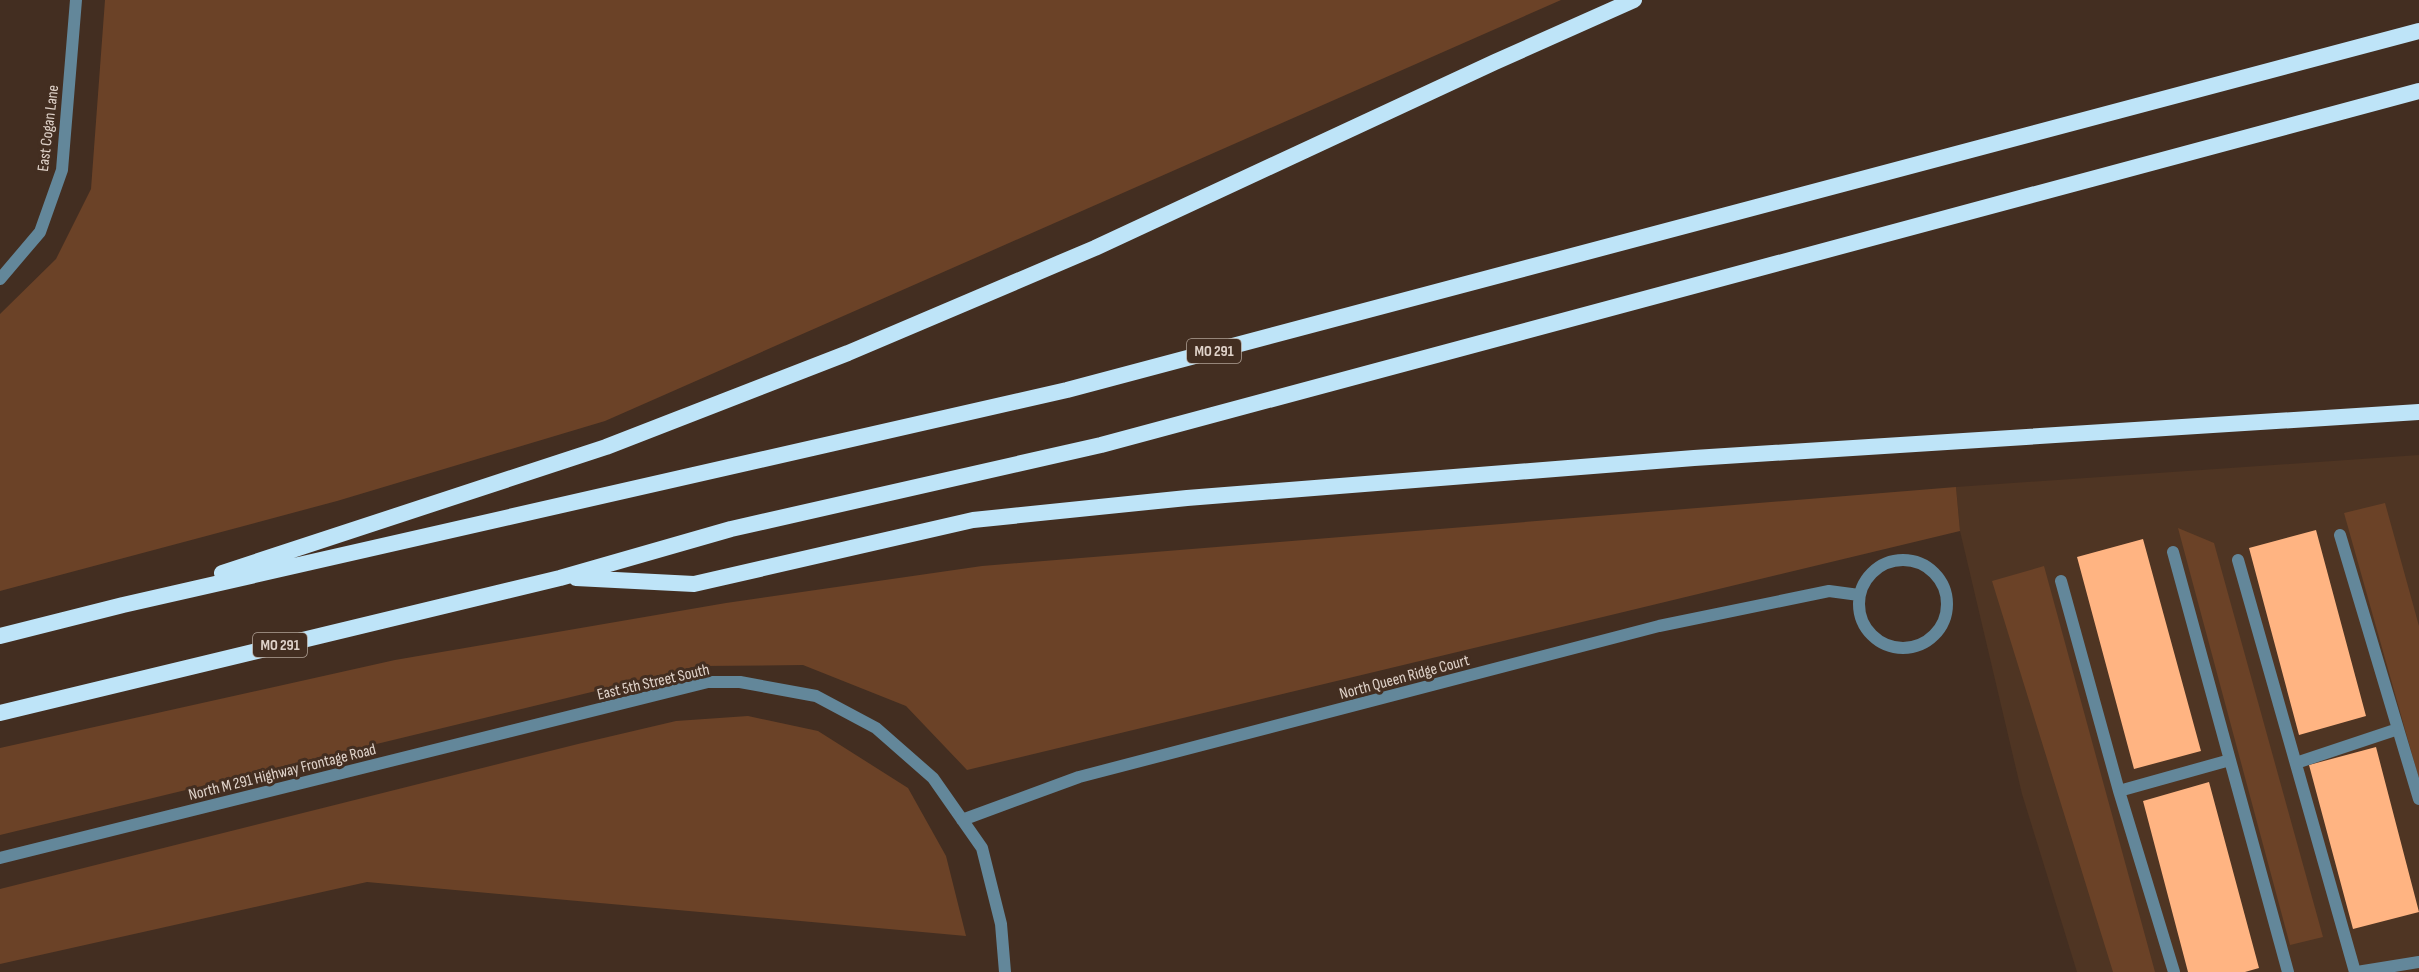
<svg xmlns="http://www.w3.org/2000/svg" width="2419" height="972" font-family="'Sofia Sans Condensed',sans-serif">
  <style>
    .built { fill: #4f3523 }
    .green { fill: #6b4227 }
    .building { fill: #ffb482 }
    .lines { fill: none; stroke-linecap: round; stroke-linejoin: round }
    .service { stroke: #63879a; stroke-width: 12 }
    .minor { stroke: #63879a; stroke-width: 12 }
    .trunk { stroke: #bee4f8; stroke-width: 16 }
    .labels { text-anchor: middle; stroke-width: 6; stroke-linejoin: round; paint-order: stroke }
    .shield { fill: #432e21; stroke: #b1a297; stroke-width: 1.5 }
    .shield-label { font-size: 15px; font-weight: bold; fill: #e0d3ca }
    .street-label { font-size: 16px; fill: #e0d3ca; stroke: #432e21 }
  </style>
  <rect width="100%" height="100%" fill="#432e21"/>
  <path class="built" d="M 2419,455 L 2419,972 L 2077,972 L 2022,794 L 1960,531 L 1956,487 Z"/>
  <path class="green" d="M 105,0 L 1561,0 L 605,421 L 337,501 L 0,591 L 0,314 L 56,259 L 91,189 Z
    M 1956,487 L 1960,531 L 967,770 L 906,706 L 803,665 L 699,666 L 0,835 L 0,748 L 395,660 L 726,603 L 982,566 Z
    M 2385,503 L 2419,626 L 2419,779 L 2344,513 Z
    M 2178,528 L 2214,543 L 2323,937 L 2290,945 Z
    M 2044,566 L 2155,972 L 2113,972 L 1992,581 Z
    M 748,716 L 818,731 L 908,788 L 946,856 L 966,936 L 367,882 L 0,964 L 0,889 L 578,744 L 676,721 Z"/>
  <path class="building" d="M 2316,530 L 2366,716 L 2299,735 L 2249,548 Z
    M 2143,539 L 2201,751 L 2134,769 L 2077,557 Z
    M 2376,747 L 2419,912 L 2353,929 L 2309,765 Z
    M 2209,782 L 2259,968 L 2245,972 L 2188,972 L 2143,801 Z"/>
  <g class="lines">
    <path class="service" d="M 2340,535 L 2419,799
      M 2173,552 L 2288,972
      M 2238,560 L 2355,972
      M 2061,581 L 2119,791 L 2174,972
      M 2296,763 L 2398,729
      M 2119,791 L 2230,760
      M 2357,972 L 2419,962"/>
    <path class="minor" d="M 0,279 L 40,232 L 62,170 L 76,0
      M1859 604a44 44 0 1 1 88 0a44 44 0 1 1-88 0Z
      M 962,820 L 1079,777 L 1659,626 L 1829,591 L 1859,595
      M 0,858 L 708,682 L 740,682 L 816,696 L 876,728 L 933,778 L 982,848 L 1001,924 L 1005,972"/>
    <path class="trunk" d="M 222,573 L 606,447 L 848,353 L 1095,248 L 1495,62 L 1634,0
      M 576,578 L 694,584 L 973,520 L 1187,498 L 1694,458 L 2419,412
      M 0,636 L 123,605 L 1067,390 L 2419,31
      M 0,713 L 560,578 L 731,529 L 1101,445 L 2419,91"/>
  </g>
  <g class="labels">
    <g class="shield">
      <rect x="1187" y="339" width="54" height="24" rx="4.5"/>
      <rect x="253" y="633" width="54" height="24" rx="4.5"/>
    </g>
    <g class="shield-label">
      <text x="1214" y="356">MO 291</text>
      <text x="280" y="650">MO 291</text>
    </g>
    <g class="street-label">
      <text transform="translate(47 128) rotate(-83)" y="6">East Cogan Lane</text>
      <text transform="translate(1404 676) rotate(-15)" y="6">North Queen Ridge Court</text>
      <text transform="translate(653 681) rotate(-13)" y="6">East 5th Street South</text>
      <text transform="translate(282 771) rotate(-14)" y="6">North M 291 Highway Frontage Road</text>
    </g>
  </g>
</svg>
